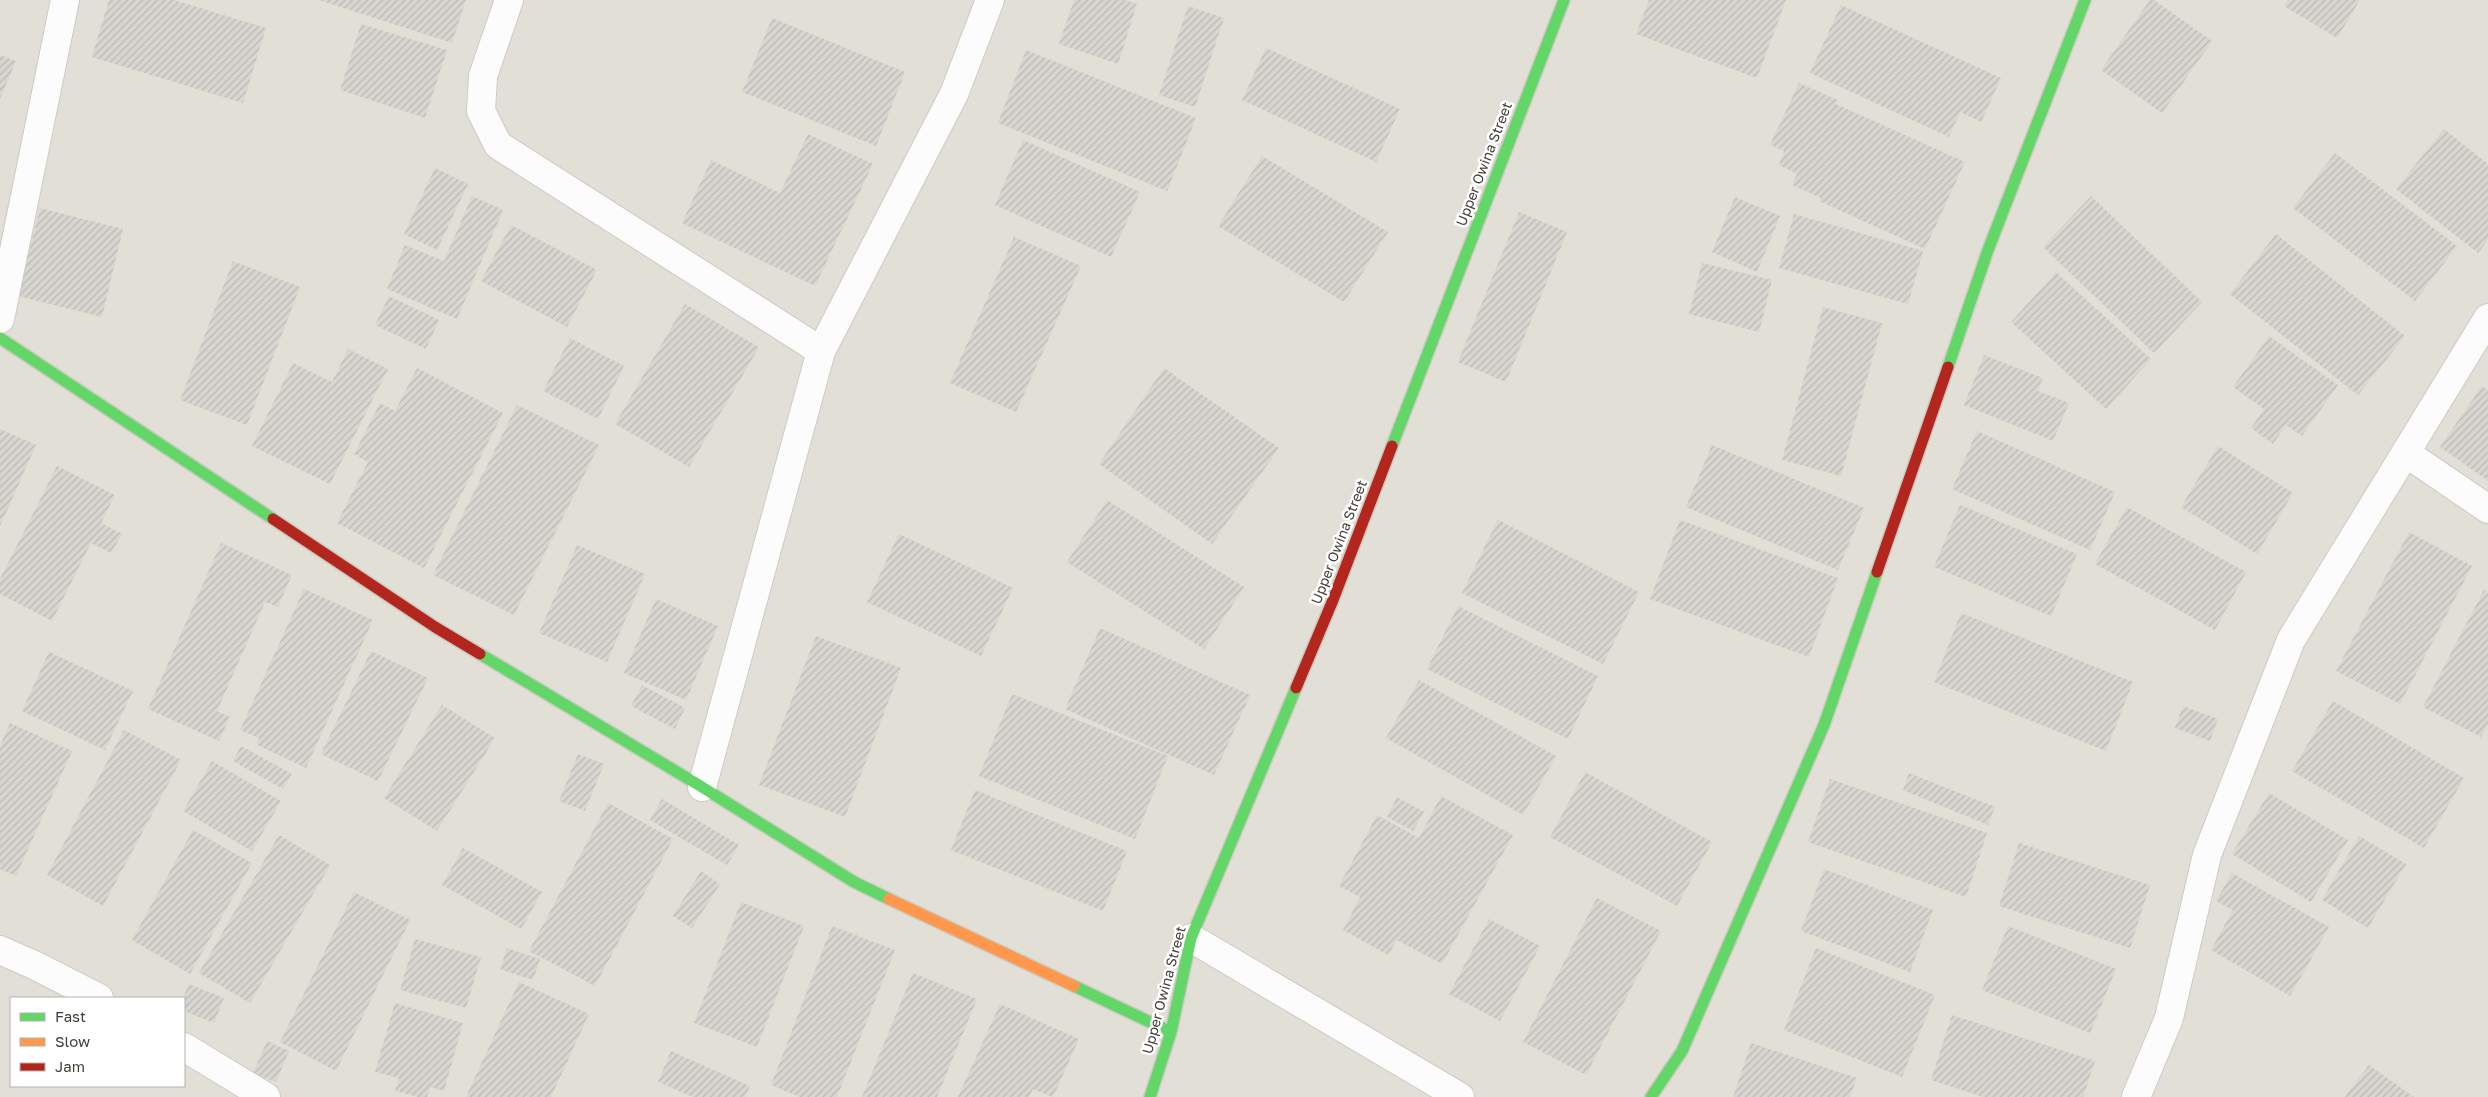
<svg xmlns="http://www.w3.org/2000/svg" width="2488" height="1097" font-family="'Golos Text',sans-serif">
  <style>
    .residential { fill: #e1dfd6; fill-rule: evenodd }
    .building { fill: url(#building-hatch) }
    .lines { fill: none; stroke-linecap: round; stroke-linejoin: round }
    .street-casing { stroke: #cccbc6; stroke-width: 30 }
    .fast-casing { stroke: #cccac0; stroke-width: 14 }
    .slow-casing { stroke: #cccac0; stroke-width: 14 }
    .jam-casing { stroke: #cccac0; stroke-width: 14 }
    .street { stroke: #fcfcfc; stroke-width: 28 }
    .fast { stroke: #63d668; stroke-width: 11 }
    .slow { stroke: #ff974d; stroke-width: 11 }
    .jam { stroke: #b3261e; stroke-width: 11 }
    .labels { text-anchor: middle; stroke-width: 5; stroke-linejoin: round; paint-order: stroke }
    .street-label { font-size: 14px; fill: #423f36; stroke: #fff }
  </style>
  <defs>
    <pattern id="building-hatch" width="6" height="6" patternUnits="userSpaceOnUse" patternTransform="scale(1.25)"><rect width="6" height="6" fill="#d7d6d1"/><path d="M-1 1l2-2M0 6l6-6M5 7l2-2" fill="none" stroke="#bab9b4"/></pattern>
  </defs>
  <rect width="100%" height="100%" fill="#eeede8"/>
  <path class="residential" d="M 0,0 L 2488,0 L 2488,1097 L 0,1097 ZM 11,998 L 184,998 L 184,1086 L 11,1086 Z"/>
  <path class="building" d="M 109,0 L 174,0 L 266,28 L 243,103 L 92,57 Z
    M 319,0 L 466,0 L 452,43 Z
    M 1074,0 L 1124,0 L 1137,4 L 1118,64 L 1059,44 Z
    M 1649,0 L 1786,0 L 1757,78 L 1636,34 Z
    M 2150,0 L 2154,0 L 2212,41 L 2162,113 L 2101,70 Z
    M 2288,0 L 2360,0 L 2337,38 L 2284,6 Z
    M 1841,5 L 2001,78 L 1981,122 L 1960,112 L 1949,137 L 1810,73 Z
    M 1188,6 L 1224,18 L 1195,107 L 1159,95 Z
    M 772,18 L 905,72 L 876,146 L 742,92 Z
    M 361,24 L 447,50 L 425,118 L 340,90 Z
    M 1266,48 L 1400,109 L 1376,162 L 1242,100 Z
    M 1026,50 L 1196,118 L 1167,191 L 998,123 Z
    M 0,55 L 16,61 L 0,99 Z
    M 1799,83 L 1838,100 L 1836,104 L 1965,162 L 1925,249 L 1819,201 L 1821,198 L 1792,185 L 1797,174 L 1779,165 L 1784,151 L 1770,145 Z
    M 2444,129 L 2488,164 L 2488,240 L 2478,253 L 2396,189 Z
    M 808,134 L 873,164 L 815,286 L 682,223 L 711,160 L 780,193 Z
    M 1023,140 L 1140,192 L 1111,257 L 995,205 Z
    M 2335,153 L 2457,246 L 2415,301 L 2293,208 Z
    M 1262,156 L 1388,232 L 1344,302 L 1218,226 Z
    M 435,168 L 468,184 L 437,250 L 404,234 Z
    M 472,196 L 503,210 L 457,319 L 387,289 L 405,245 L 444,261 Z
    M 2091,196 L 2202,302 L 2154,353 L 2043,247 Z
    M 1735,197 L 1780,216 L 1757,272 L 1712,252 Z
    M 40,208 L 123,229 L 102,317 L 18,296 Z
    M 1519,212 L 1567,232 L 1506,382 L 1458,362 Z
    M 1794,214 L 1923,251 L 1908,304 L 1779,268 Z
    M 511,225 L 597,270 L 567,327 L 481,281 Z
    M 2276,234 L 2405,336 L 2358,395 L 2230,294 Z
    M 1014,237 L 1081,266 L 1016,412 L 950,383 Z
    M 233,261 L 300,287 L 247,425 L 180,400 Z
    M 1702,263 L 1772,280 L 1759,332 L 1689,314 Z
    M 2056,272 L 2151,359 L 2106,409 L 2011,322 Z
    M 389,296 L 439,320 L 426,349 L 375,325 Z
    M 685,304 L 759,347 L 689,467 L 615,424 Z
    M 1823,307 L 1882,323 L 1841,476 L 1782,460 Z
    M 2269,336 L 2338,385 L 2302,436 L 2286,425 L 2273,444 L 2251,428 L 2264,409 L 2233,387 Z
    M 570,338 L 624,366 L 598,419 L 543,391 Z
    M 348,349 L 388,369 L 330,484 L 252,446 L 293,363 L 332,382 Z
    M 1984,355 L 2043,378 L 2038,391 L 2069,403 L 2053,441 L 1964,405 Z
    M 417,368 L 503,413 L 424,568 L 337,523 L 368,462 L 354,454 L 380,403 L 395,411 Z
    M 1164,368 L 1279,448 L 1212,544 L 1099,464 Z
    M 2482,386 L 2488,390 L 2488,481 L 2440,447 Z
    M 517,405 L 599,445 L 514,615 L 433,575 Z
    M 0,429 L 36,445 L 0,526 Z
    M 1977,431 L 2115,492 L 2090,550 L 1952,489 Z
    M 1712,445 L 1864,508 L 1838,570 L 1686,507 Z
    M 2218,446 L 2293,493 L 2257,554 L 2181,507 Z
    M 57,466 L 115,495 L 101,523 L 122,534 L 111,553 L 91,543 L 52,621 L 0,594 L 0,579 Z
    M 1107,500 L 1244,587 L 1204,649 L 1067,562 Z
    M 1960,505 L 2077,554 L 2051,616 L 1934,567 Z
    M 2127,507 L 2246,572 L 2215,630 L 2095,564 Z
    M 1498,520 L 1639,592 L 1603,664 L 1462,593 Z
    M 1680,520 L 1838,578 L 1809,657 L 1650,599 Z
    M 2409,532 L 2472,566 L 2400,704 L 2336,671 Z
    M 899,534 L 1013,588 L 981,656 L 867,602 Z
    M 221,543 L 292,575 L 278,607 L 265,602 L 217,711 L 230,717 L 219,741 L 148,709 Z
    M 577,545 L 645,574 L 607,662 L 539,633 Z
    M 304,589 L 373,620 L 306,768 L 257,745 L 259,738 L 240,730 Z
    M 2484,590 L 2488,592 L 2488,724 L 2481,737 L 2423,707 Z
    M 656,599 L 718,626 L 686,700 L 624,673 Z
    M 1458,606 L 1598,676 L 1568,739 L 1427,669 Z
    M 1961,613 L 2133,682 L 2106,751 L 1934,682 Z
    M 1100,628 L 1250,695 L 1214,775 L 1065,709 Z
    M 816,636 L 901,668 L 845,817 L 759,785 Z
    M 371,651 L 428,678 L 378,781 L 321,754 Z
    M 49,652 L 133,691 L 105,750 L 22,711 Z
    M 1419,680 L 1556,756 L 1523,815 L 1386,738 Z
    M 642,685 L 685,708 L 675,729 L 631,706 Z
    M 1012,694 L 1168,756 L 1135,839 L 979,776 Z
    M 2333,701 L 2464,778 L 2424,848 L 2292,771 Z
    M 442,705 L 495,738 L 437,831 L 384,798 Z
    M 2183,706 L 2218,719 L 2210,741 L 2175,728 Z
    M 10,723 L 72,751 L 16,876 L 0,869 L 0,746 Z
    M 124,730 L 181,760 L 103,906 L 47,875 Z
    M 241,746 L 292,774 L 283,789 L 233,761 Z
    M 578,754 L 604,764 L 585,811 L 559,801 Z
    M 212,761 L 281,801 L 252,851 L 183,811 Z
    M 1585,772 L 1712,842 L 1677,906 L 1550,837 Z
    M 1909,773 L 1995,807 L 1988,825 L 1903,790 Z
    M 1830,779 L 1987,833 L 1966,897 L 1808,842 Z
    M 975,790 L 1127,851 L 1103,911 L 951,850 Z
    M 2269,793 L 2348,840 L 2311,902 L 2232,854 Z
    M 1441,796 L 1513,835 L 1442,964 L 1397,940 L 1388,955 L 1343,930 L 1360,897 L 1339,886 L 1377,815 L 1419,838 Z
    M 1397,797 L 1424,812 L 1413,831 L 1387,817 Z
    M 662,799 L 739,845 L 727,865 L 650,820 Z
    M 608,803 L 673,839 L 595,986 L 529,951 Z
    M 193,830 L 252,863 L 190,974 L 132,940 Z
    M 279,835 L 330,865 L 250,1003 L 199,973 Z
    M 2359,836 L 2406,864 L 2368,928 L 2322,900 Z
    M 2019,843 L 2150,885 L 2130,948 L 1999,906 Z
    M 463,848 L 542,892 L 521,929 L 442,885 Z
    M 1824,869 L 1933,910 L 1910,972 L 1801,931 Z
    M 701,871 L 720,884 L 692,928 L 673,916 Z
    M 2232,873 L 2329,927 L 2290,996 L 2211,950 L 2233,910 L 2216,901 Z
    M 354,892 L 410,920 L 336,1071 L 280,1042 Z
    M 1597,898 L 1661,931 L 1586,1075 L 1523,1042 Z
    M 741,902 L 804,926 L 757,1047 L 694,1023 Z
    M 1489,919 L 1540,946 L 1500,1021 L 1449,994 Z
    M 832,926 L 895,950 L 837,1097 L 800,1097 L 771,1085 Z
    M 2008,926 L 2116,969 L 2090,1033 L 1982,990 Z
    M 415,939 L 481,957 L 466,1008 L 400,990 Z
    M 507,948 L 540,959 L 533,980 L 500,969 Z
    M 1816,948 L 1935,995 L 1902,1077 L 1784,1030 Z
    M 913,973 L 977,999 L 937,1097 L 862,1097 Z
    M 519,982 L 589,1014 L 551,1097 L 466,1097 Z
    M 189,984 L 224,998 L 214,1023 L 184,1011 L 183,998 Z
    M 395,1003 L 463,1023 L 444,1091 L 430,1087 L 427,1097 L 418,1097 L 395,1091 L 399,1078 L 375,1072 Z
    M 1000,1004 L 1079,1039 L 1053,1097 L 1033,1089 L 1029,1097 L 958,1097 Z
    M 1952,1015 L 2095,1061 L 2083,1097 L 1983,1097 L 1931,1080 Z
    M 267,1041 L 289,1051 L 276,1082 L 253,1073 Z
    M 1751,1043 L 1857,1078 L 1850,1097 L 1733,1097 Z
    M 671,1051 L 750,1086 L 745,1097 L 693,1097 L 658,1082 Z
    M 2369,1065 L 2414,1097 L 2345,1097 Z"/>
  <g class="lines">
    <g class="street-casing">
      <path id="street" d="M 509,0 L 483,76 L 481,111 L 498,145 L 821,351
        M 0,319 L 65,0
        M 2406,453 L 2488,509
        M 702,787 L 821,351 L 954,94 L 990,0
        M 1191,938 L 1460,1097
        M 0,950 L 34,965 L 99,998
        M 184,1047 L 266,1097
        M 2136,1097 L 2169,1018 L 2207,855 L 2291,640 L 2488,318"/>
    </g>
    <g class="fast-casing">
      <path id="fast" d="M 0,338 L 273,519
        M 1948,367 L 1988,250 L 2085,0
        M 1392,446 L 1564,0
        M 480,654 L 702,787 L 854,882 L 889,899
        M 1074,986 L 1171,1032
        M 1150,1097 L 1171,1032 L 1191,938 L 1296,688
        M 1651,1097 L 1682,1051 L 1824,725 L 1877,572"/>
    </g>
    <g class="slow-casing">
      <path id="slow" d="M 889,899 L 1074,986"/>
    </g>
    <g class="jam-casing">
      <path id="jam" d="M 273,519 L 435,627 L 480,654
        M 1877,572 L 1948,367
        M 1296,688 L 1333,600 L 1392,446"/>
    </g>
    <use href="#street" class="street"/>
    <use href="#fast" class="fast"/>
    <use href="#slow" class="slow"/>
    <use href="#jam" class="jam"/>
  </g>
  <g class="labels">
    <g class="street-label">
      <text transform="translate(1484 164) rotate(-69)" y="5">Upper Owina Street</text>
      <text transform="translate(1339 542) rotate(-69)" y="5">Upper Owina Street</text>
      <text transform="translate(1164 990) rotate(-75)" y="5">Upper Owina Street</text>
    </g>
  </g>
  <rect x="10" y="997" width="175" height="90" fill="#ffffff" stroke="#b3b2af"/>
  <rect x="20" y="1013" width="25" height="8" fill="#63d668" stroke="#b3b2af"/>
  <text x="55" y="1022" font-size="15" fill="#423f36">Fast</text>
  <rect x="20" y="1038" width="25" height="8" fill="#ff974d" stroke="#b3b2af"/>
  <text x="55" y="1047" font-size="15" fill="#423f36">Slow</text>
  <rect x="20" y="1063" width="25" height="8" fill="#b3261e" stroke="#b3b2af"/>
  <text x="55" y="1072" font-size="15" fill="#423f36">Jam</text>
</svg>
